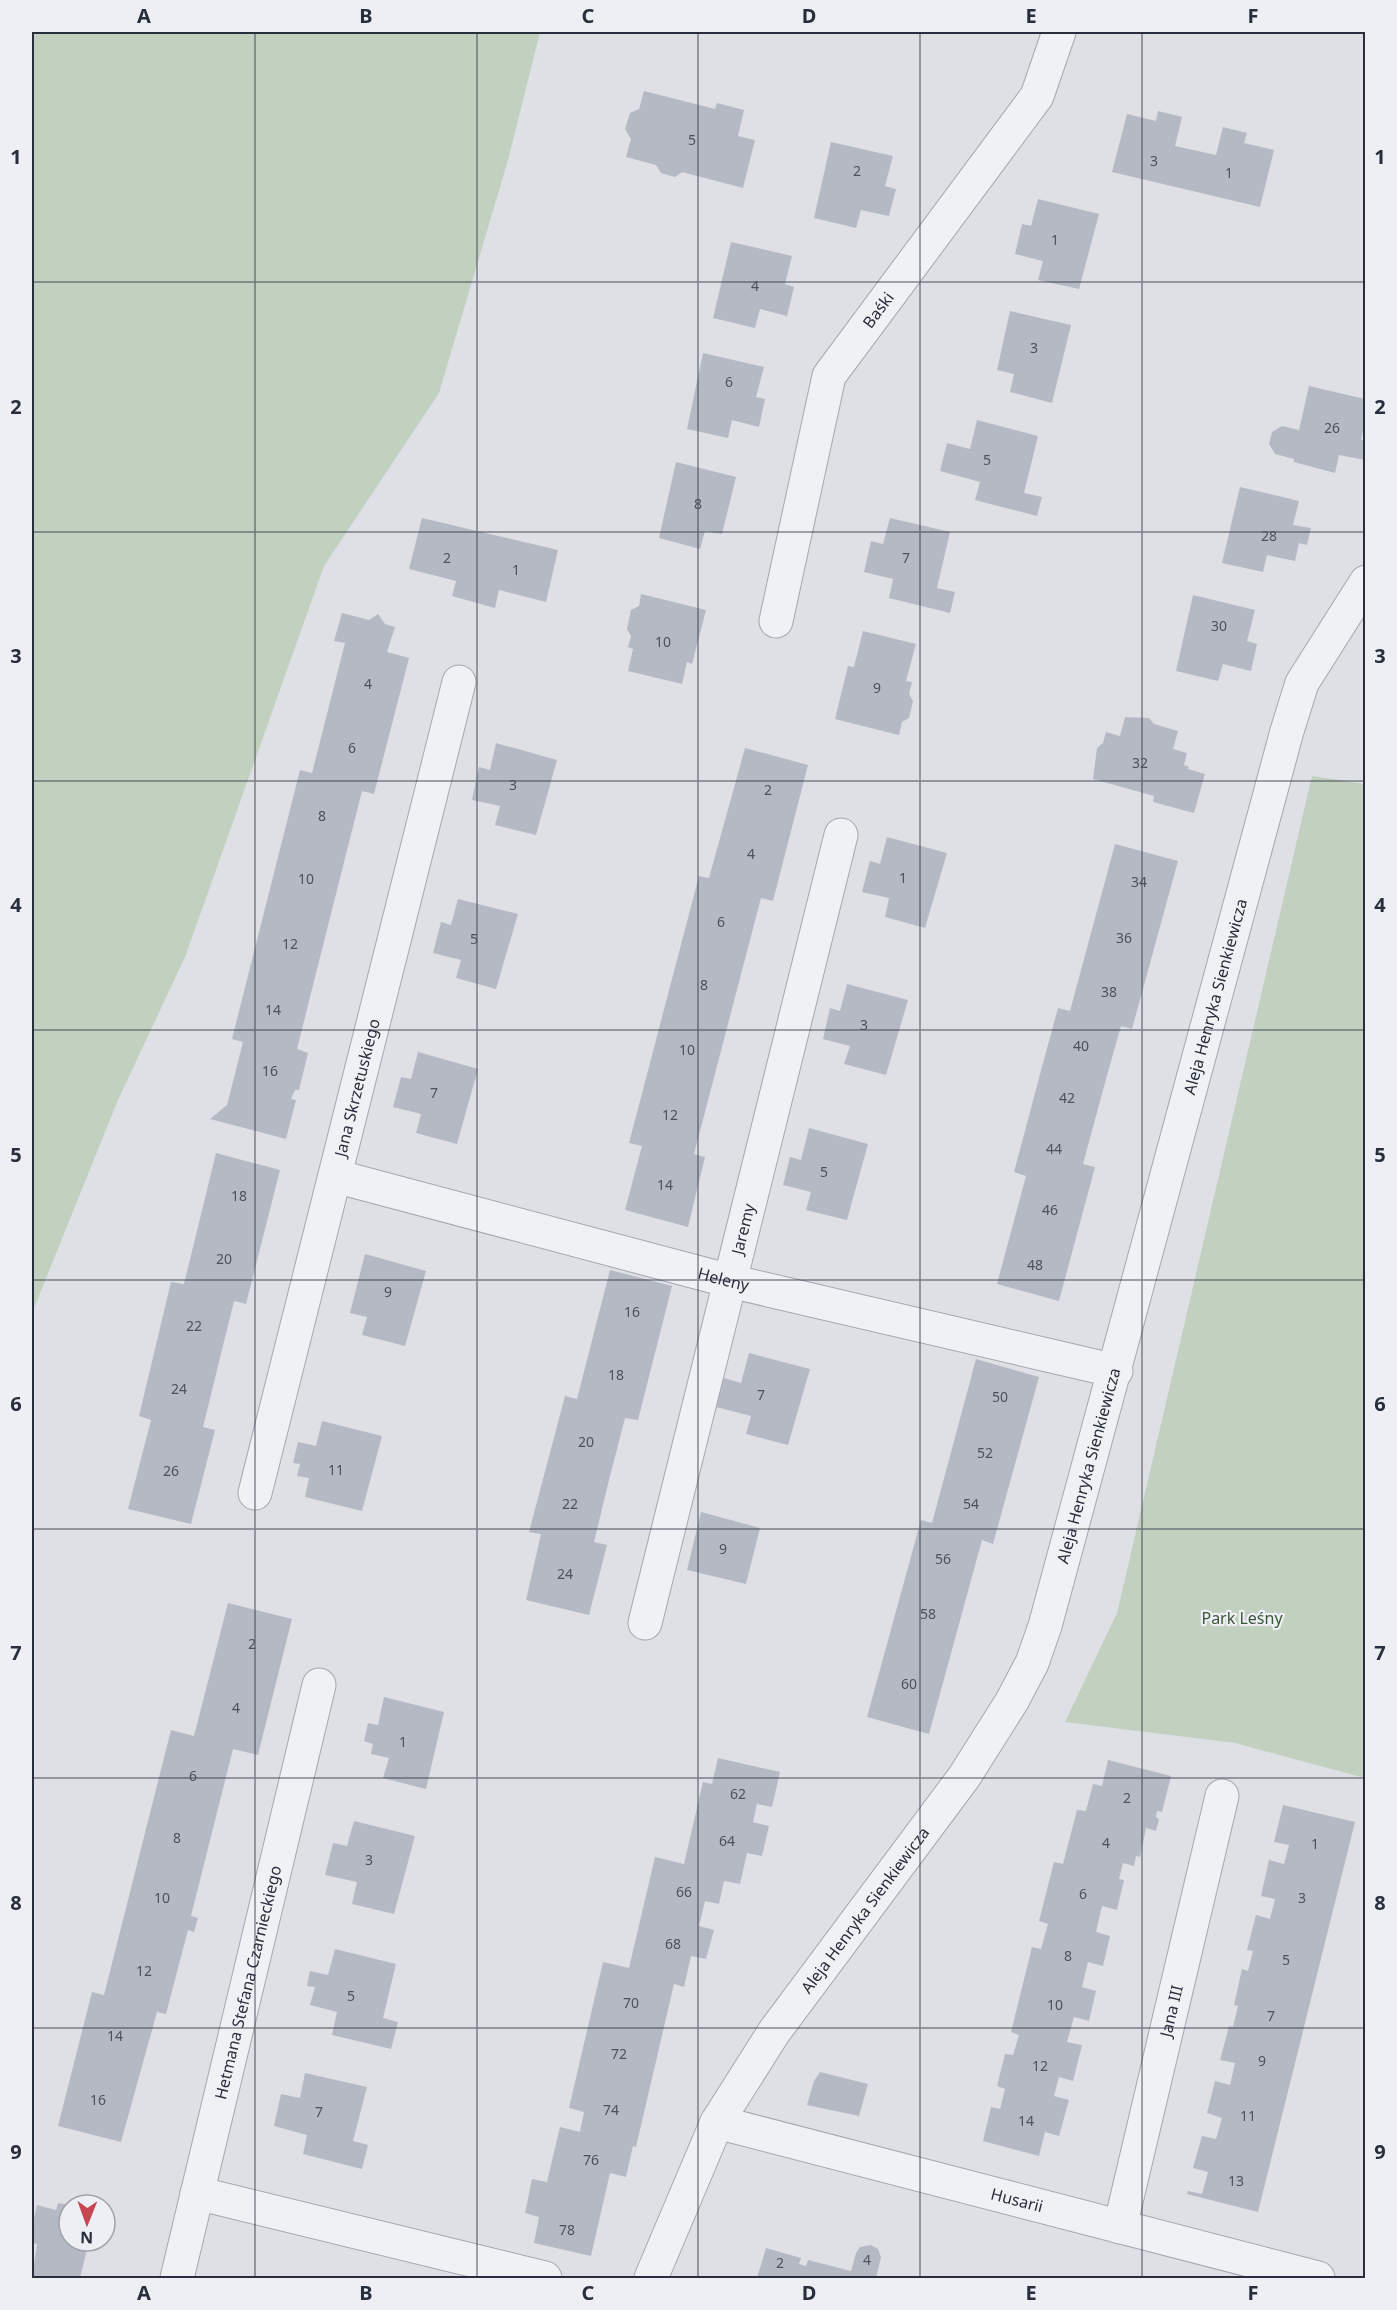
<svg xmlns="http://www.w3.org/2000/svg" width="1397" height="2310" font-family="'Noto Sans',sans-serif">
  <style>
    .green { fill: #c2d0bf }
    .building { fill: #b5b9c3 }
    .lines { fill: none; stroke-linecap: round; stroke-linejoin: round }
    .minor-casing { stroke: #a4a7b0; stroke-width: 35 }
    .minor { stroke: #f0f1f5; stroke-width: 33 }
    .grid { fill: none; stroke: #282e3c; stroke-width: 1.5; stroke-opacity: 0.55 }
    .labels { text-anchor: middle; stroke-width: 4.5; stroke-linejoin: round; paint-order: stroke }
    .number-label { font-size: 14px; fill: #4b515e }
    .street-label { font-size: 16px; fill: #282e3c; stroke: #edeff4 }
    .park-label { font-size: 16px; fill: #395736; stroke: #edeff4 }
    .neatline { fill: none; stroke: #282e3c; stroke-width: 2 }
    .grid-label { font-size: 20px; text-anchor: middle; font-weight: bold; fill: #282e3c }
  </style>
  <rect width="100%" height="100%" fill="#dee0e6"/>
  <path class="green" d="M 34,32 L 573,32 L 540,32 L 508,160 L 439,393 L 324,566 L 185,957 L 118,1100 L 32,1313 L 32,43 Z
    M 1312,776 L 1365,784 L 1365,1778 L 1235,1743 L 1065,1722 L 1117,1613 Z"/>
  <path class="building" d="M 644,91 L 715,109 L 717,103 L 744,110 L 738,136 L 755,140 L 743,188 L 682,172 L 675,177 L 661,173 L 656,165 L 626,157 L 631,139 L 625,129 L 630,113 L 639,109 Z
    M 1158,111 L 1182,117 L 1175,146 L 1216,155 L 1223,127 L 1247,133 L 1244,143 L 1274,150 L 1260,207 L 1112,172 L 1127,114 L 1156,121 Z
    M 831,142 L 893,156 L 885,186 L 896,189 L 889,216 L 861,210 L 856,228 L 814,218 Z
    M 1038,199 L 1099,214 L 1079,289 L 1038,280 L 1043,261 L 1015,254 L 1022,224 L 1031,226 Z
    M 731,242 L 792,256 L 785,284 L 794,287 L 787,316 L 760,309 L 755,328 L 713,318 Z
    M 1010,311 L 1071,325 L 1052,403 L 1010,392 L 1014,374 L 997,370 Z
    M 703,353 L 764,367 L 756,397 L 765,399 L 759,427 L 732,420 L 728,438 L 687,429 Z
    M 1309,386 L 1365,399 L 1365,422 L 1361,440 L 1365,440 L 1365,460 L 1339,455 L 1335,473 L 1294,462 L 1294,459 L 1275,454 L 1269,444 L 1272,432 L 1282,426 L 1299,430 Z
    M 977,420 L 1038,436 L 1024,493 L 1042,497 L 1037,516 L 975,500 L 980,482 L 940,471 L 947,443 L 970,449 Z
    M 676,462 L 736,477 L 722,534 L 705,531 L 700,549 L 659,538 Z
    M 1240,487 L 1299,501 L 1293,525 L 1311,528 L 1307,545 L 1299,543 L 1295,561 L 1267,555 L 1263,572 L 1222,563 Z
    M 422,518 L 558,550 L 546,602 L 499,590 L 495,608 L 452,596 L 456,581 L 409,569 Z
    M 890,518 L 950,532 L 937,588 L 955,592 L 950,613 L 889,598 L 893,579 L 864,572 L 871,541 L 883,544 Z
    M 641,594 L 706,610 L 692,664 L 687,662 L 682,684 L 628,671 L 633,649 L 628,647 L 631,636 L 627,629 L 631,610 L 639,606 Z
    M 1193,595 L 1255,610 L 1247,641 L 1257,644 L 1251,671 L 1223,664 L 1218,681 L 1176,671 Z
    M 342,613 L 369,620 L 378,614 L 385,624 L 395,627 L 387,652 L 409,658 L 374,794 L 362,791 L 313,985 L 297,1049 L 308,1053 L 299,1090 L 295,1090 L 291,1099 L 296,1100 L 286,1139 L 210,1119 L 227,1105 L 243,1042 L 232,1039 L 233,1035 L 300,770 L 312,773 L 345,643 L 334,641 Z
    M 863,631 L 916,644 L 906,681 L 912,682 L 909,694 L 913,701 L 909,718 L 902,722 L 899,735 L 835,719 L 848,666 L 854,667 Z
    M 1125,717 L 1149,718 L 1154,724 L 1178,731 L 1173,749 L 1187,753 L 1184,765 L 1189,767 L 1188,769 L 1205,774 L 1194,813 L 1153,802 L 1154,796 L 1093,779 L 1097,748 L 1103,743 L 1106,732 L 1120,736 Z
    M 496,743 L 557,760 L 536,835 L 495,825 L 500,806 L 472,800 L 479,767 L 490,770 Z
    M 745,748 L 808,765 L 773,901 L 761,898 L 694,1154 L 705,1157 L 688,1227 L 625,1210 L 642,1146 L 629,1143 L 699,876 L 709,878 Z
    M 887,837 L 947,853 L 925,928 L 885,917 L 889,898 L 862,892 L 870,861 L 880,864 Z
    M 1115,844 L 1178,861 L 1132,1029 L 1121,1026 L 1106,1079 L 1083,1164 L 1095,1167 L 1059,1301 L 997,1284 L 1026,1176 L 1014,1172 L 1043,1063 L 1058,1008 L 1070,1011 Z
    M 458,899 L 518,914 L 496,989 L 456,978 L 461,960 L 433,953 L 441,922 L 451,925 Z
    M 847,984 L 908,1000 L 886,1075 L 844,1064 L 850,1046 L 823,1039 L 830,1008 L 840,1011 Z
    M 418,1052 L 478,1069 L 457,1144 L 416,1133 L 421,1114 L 393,1107 L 401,1077 L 411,1079 Z
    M 809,1128 L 868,1144 L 847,1220 L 806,1210 L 811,1192 L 783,1185 L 790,1157 L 801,1160 Z
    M 216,1153 L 280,1170 L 246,1304 L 234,1301 L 203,1427 L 215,1430 L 191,1524 L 128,1509 L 151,1420 L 139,1416 L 171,1282 L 184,1284 Z
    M 365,1254 L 426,1271 L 405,1346 L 362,1335 L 367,1317 L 350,1313 Z
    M 610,1270 L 672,1286 L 638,1420 L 625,1418 L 609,1480 L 594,1542 L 607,1545 L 589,1615 L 526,1600 L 541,1534 L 529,1532 L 565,1396 L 577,1399 Z
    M 749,1353 L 810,1369 L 788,1445 L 746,1434 L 751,1416 L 716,1407 L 724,1378 L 741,1383 Z
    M 976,1359 L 1039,1377 L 993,1544 L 982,1540 L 929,1734 L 867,1717 L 921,1520 L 932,1523 Z
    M 322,1421 L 382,1436 L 362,1511 L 305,1497 L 309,1478 L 297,1476 L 300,1464 L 293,1463 L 298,1442 L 316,1446 Z
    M 701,1512 L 760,1528 L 746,1584 L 687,1570 Z
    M 228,1603 L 292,1619 L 258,1755 L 233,1749 L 191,1916 L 198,1918 L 194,1932 L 188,1930 L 166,2014 L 157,2012 L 121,2142 L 58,2126 L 92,1992 L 104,1995 L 171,1730 L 194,1736 Z
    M 384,1697 L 444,1712 L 426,1789 L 383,1778 L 389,1758 L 371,1754 L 373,1744 L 364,1741 L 368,1723 L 378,1725 Z
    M 718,1758 L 780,1772 L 772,1807 L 757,1804 L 753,1822 L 769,1826 L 762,1856 L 747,1853 L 740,1884 L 724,1881 L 719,1904 L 705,1901 L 699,1926 L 714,1930 L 706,1959 L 691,1956 L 684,1987 L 674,1984 L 636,2147 L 633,2146 L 626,2177 L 610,2173 L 591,2256 L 534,2243 L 539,2217 L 525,2213 L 532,2179 L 547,2182 L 560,2127 L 580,2132 L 584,2112 L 569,2108 L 603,1962 L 629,1968 L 655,1857 L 684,1864 L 703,1782 L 712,1784 Z
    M 1108,1760 L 1171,1776 L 1162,1812 L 1157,1811 L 1156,1817 L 1159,1819 L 1156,1831 L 1146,1828 L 1140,1857 L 1136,1856 L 1134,1866 L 1123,1863 L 1119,1879 L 1124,1880 L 1117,1910 L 1102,1906 L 1096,1932 L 1110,1936 L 1103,1966 L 1088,1962 L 1082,1987 L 1096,1991 L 1089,2021 L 1074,2017 L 1067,2042 L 1082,2045 L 1073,2081 L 1059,2077 L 1054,2096 L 1069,2100 L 1059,2136 L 1045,2132 L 1039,2156 L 983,2141 L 991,2107 L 1000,2109 L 1005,2089 L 997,2086 L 1005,2054 L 1013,2055 L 1019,2035 L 1011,2032 L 1032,1947 L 1041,1949 L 1048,1924 L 1039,1921 L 1054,1862 L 1063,1864 L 1077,1810 L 1086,1811 L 1093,1784 L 1102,1786 Z
    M 1283,1805 L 1355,1822 L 1258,2212 L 1187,2194 L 1188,2191 L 1202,2194 L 1208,2172 L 1193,2168 L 1202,2136 L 1216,2139 L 1222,2118 L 1207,2113 L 1215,2081 L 1230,2085 L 1235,2063 L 1220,2060 L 1229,2026 L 1233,2027 L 1238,2006 L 1234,2005 L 1242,1969 L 1248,1971 L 1253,1951 L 1247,1950 L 1256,1915 L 1270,1919 L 1275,1899 L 1261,1896 L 1269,1860 L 1284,1864 L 1289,1845 L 1274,1842 Z
    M 354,1821 L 415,1836 L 394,1914 L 352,1904 L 357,1882 L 325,1875 L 333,1843 L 347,1846 Z
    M 335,1949 L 396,1964 L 383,2018 L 398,2022 L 391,2049 L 332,2035 L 337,2012 L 310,2005 L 315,1987 L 307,1986 L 310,1971 L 328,1975 Z
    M 820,2072 L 868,2084 L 859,2116 L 807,2105 L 814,2081 Z
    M 305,2073 L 367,2087 L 353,2141 L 368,2145 L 362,2169 L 303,2154 L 307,2135 L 274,2126 L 281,2094 L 300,2098 Z
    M 58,2203 L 69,2205 L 69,2241 L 89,2241 L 80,2278 L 32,2278 L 37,2244 L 32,2243 L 32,2226 L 37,2205 L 56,2210 Z
    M 871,2245 L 878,2249 L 881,2257 L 876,2278 L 757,2278 L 766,2248 L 801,2258 L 799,2264 L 806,2266 L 808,2260 L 851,2271 L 856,2253 L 860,2247 Z"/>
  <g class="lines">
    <g class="minor-casing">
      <g id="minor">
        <path id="s1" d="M 776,621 L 829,376 L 1037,96 L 1059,32"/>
        <path id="s2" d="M 335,1176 L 730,1281 L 1116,1371"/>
        <path id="s3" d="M 255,1493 L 459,682"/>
        <path id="s4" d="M 645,1623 L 841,835"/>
        <path id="s5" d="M 717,2122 L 1318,2278"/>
        <path d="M 197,2193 L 545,2278"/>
        <path id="s6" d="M 1120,2227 L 1222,1796"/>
        <path id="s7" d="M 177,2278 L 319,1685"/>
        <path id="s8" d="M 651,2278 L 717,2122 L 774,2032 L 964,1777 L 1012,1701 L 1032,1663 L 1045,1626 L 1287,731 L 1302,683 L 1366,582"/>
      </g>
    </g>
    <use href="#minor" class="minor"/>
  </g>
  <path class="grid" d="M 255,32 L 255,2278M 477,32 L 477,2278M 698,32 L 698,2278M 920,32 L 920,2278M 1142,32 L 1142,2278M 32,282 L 1366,282M 32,532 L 1366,532M 32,781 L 1366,781M 32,1030 L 1366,1030M 32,1280 L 1366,1280M 32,1529 L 1366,1529M 32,1778 L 1366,1778M 32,2028 L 1366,2028"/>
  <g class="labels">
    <g class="number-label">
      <text x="692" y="145">5</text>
      <text x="1154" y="166">3</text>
      <text x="857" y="176">2</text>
      <text x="1229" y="178">1</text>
      <text x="1055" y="245">1</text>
      <text x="755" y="291">4</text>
      <text x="1034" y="353">3</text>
      <text x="729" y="387">6</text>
      <text x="1332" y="433">26</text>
      <text x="987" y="465">5</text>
      <text x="698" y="509">8</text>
      <text x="1269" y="541">28</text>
      <text x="447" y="563">2</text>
      <text x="906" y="563">7</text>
      <text x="516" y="575">1</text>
      <text x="1219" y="631">30</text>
      <text x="663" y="647">10</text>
      <text x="368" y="689">4</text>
      <text x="877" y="693">9</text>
      <text x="352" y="753">6</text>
      <text x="1140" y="768">32</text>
      <text x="513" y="790">3</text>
      <text x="768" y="795">2</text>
      <text x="322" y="821">8</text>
      <text x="751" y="859">4</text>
      <text x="903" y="883">1</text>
      <text x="306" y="884">10</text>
      <text x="1139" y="887">34</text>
      <text x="721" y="927">6</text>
      <text x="1124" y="943">36</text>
      <text x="474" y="944">5</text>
      <text x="290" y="949">12</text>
      <text x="704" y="990">8</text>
      <text x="1109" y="997">38</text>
      <text x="273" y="1015">14</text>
      <text x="864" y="1030">3</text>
      <text x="1081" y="1051">40</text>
      <text x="687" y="1055">10</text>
      <text x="270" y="1076">16</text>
      <text x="434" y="1098">7</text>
      <text x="1067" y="1103">42</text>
      <text x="670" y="1120">12</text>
      <text x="1054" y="1154">44</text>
      <text x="824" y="1177">5</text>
      <text x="665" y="1190">14</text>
      <text x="239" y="1201">18</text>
      <text x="1050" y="1215">46</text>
      <text x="224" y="1264">20</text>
      <text x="1035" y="1270">48</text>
      <text x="388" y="1297">9</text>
      <text x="632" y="1317">16</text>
      <text x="194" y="1331">22</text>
      <text x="616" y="1380">18</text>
      <text x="179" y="1394">24</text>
      <text x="761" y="1400">7</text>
      <text x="1000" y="1402">50</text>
      <text x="586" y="1447">20</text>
      <text x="985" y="1458">52</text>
      <text x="336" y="1475">11</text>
      <text x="171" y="1476">26</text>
      <text x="570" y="1509">22</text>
      <text x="971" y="1509">54</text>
      <text x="723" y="1554">9</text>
      <text x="943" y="1564">56</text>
      <text x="565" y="1579">24</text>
      <text x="928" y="1619">58</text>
      <text x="252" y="1649">2</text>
      <text x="909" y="1689">60</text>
      <text x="236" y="1713">4</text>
      <text x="403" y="1747">1</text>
      <text x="193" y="1781">6</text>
      <text x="738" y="1799">62</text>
      <text x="1127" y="1803">2</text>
      <text x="177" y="1843">8</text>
      <text x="727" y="1846">64</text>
      <text x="1106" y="1848">4</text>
      <text x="1315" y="1849">1</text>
      <text x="369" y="1865">3</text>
      <text x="684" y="1897">66</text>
      <text x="1083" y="1899">6</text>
      <text x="162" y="1903">10</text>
      <text x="1302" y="1903">3</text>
      <text x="673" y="1949">68</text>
      <text x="1068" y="1961">8</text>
      <text x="1286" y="1965">5</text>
      <text x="144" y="1976">12</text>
      <text x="351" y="2001">5</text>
      <text x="631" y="2008">70</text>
      <text x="1055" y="2010">10</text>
      <text x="1271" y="2021">7</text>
      <text x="115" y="2041">14</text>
      <text x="619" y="2059">72</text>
      <text x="1262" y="2066">9</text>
      <text x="1040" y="2071">12</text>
      <text x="98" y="2105">16</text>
      <text x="611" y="2115">74</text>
      <text x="319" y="2117">7</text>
      <text x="1248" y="2121">11</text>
      <text x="1026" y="2126">14</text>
      <text x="591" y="2165">76</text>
      <text x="1236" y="2186">13</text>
      <text x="567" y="2235">78</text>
      <text x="867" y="2265">4</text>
      <text x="780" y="2268">2</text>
    </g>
    <g class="street-label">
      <text dy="6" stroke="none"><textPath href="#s1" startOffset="333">Baśki</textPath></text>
      <text dy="6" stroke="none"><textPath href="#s8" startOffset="1418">Aleja Henryka Sienkiewicza</textPath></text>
      <text dy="6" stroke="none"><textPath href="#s3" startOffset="418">Jana Skrzetuskiego</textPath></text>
      <text dy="6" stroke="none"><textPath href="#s4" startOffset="406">Jaremy</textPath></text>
      <text dy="6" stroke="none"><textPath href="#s2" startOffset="402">Heleny</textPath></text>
      <text dy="6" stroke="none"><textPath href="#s8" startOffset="932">Aleja Henryka Sienkiewicza</textPath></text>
      <text dy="6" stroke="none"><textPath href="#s8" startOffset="428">Aleja Henryka Sienkiewicza</textPath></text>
      <text dy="6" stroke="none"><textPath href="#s7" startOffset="304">Hetmana Stefana Czarnieckiego</textPath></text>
      <text dy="6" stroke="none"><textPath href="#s6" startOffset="222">Jana III</textPath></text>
      <text dy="6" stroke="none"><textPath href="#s5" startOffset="310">Husarii</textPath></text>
    </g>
    <g class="park-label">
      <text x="1242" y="1624">Park Leśny</text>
    </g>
  </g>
  <rect width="1397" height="2310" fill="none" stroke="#edeff4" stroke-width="66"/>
  <g transform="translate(87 2223) rotate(181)"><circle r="28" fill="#edeff4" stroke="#9ea2aa" stroke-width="1.5"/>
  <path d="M0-4.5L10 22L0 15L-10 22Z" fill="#c74751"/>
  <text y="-9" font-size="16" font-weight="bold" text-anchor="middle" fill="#282e3c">N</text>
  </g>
  <rect x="33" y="33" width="1331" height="2244" class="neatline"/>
  <g class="grid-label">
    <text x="144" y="23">A</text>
    <text x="366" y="23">B</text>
    <text x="588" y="23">C</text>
    <text x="809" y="23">D</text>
    <text x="1031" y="23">E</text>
    <text x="1253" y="23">F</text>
    <text x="16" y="164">1</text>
    <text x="1380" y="164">1</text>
    <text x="16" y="414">2</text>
    <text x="1380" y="414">2</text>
    <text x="16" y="663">3</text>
    <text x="1380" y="663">3</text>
    <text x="16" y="912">4</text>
    <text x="1380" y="912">4</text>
    <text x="16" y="1162">5</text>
    <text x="1380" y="1162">5</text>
    <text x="16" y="1411">6</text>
    <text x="1380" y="1411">6</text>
    <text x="16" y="1660">7</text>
    <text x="1380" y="1660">7</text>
    <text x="16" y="1910">8</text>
    <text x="1380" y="1910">8</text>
    <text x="16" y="2159">9</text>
    <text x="1380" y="2159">9</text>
    <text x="144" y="2300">A</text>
    <text x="366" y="2300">B</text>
    <text x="588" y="2300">C</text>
    <text x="809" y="2300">D</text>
    <text x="1031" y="2300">E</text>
    <text x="1253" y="2300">F</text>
  </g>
</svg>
